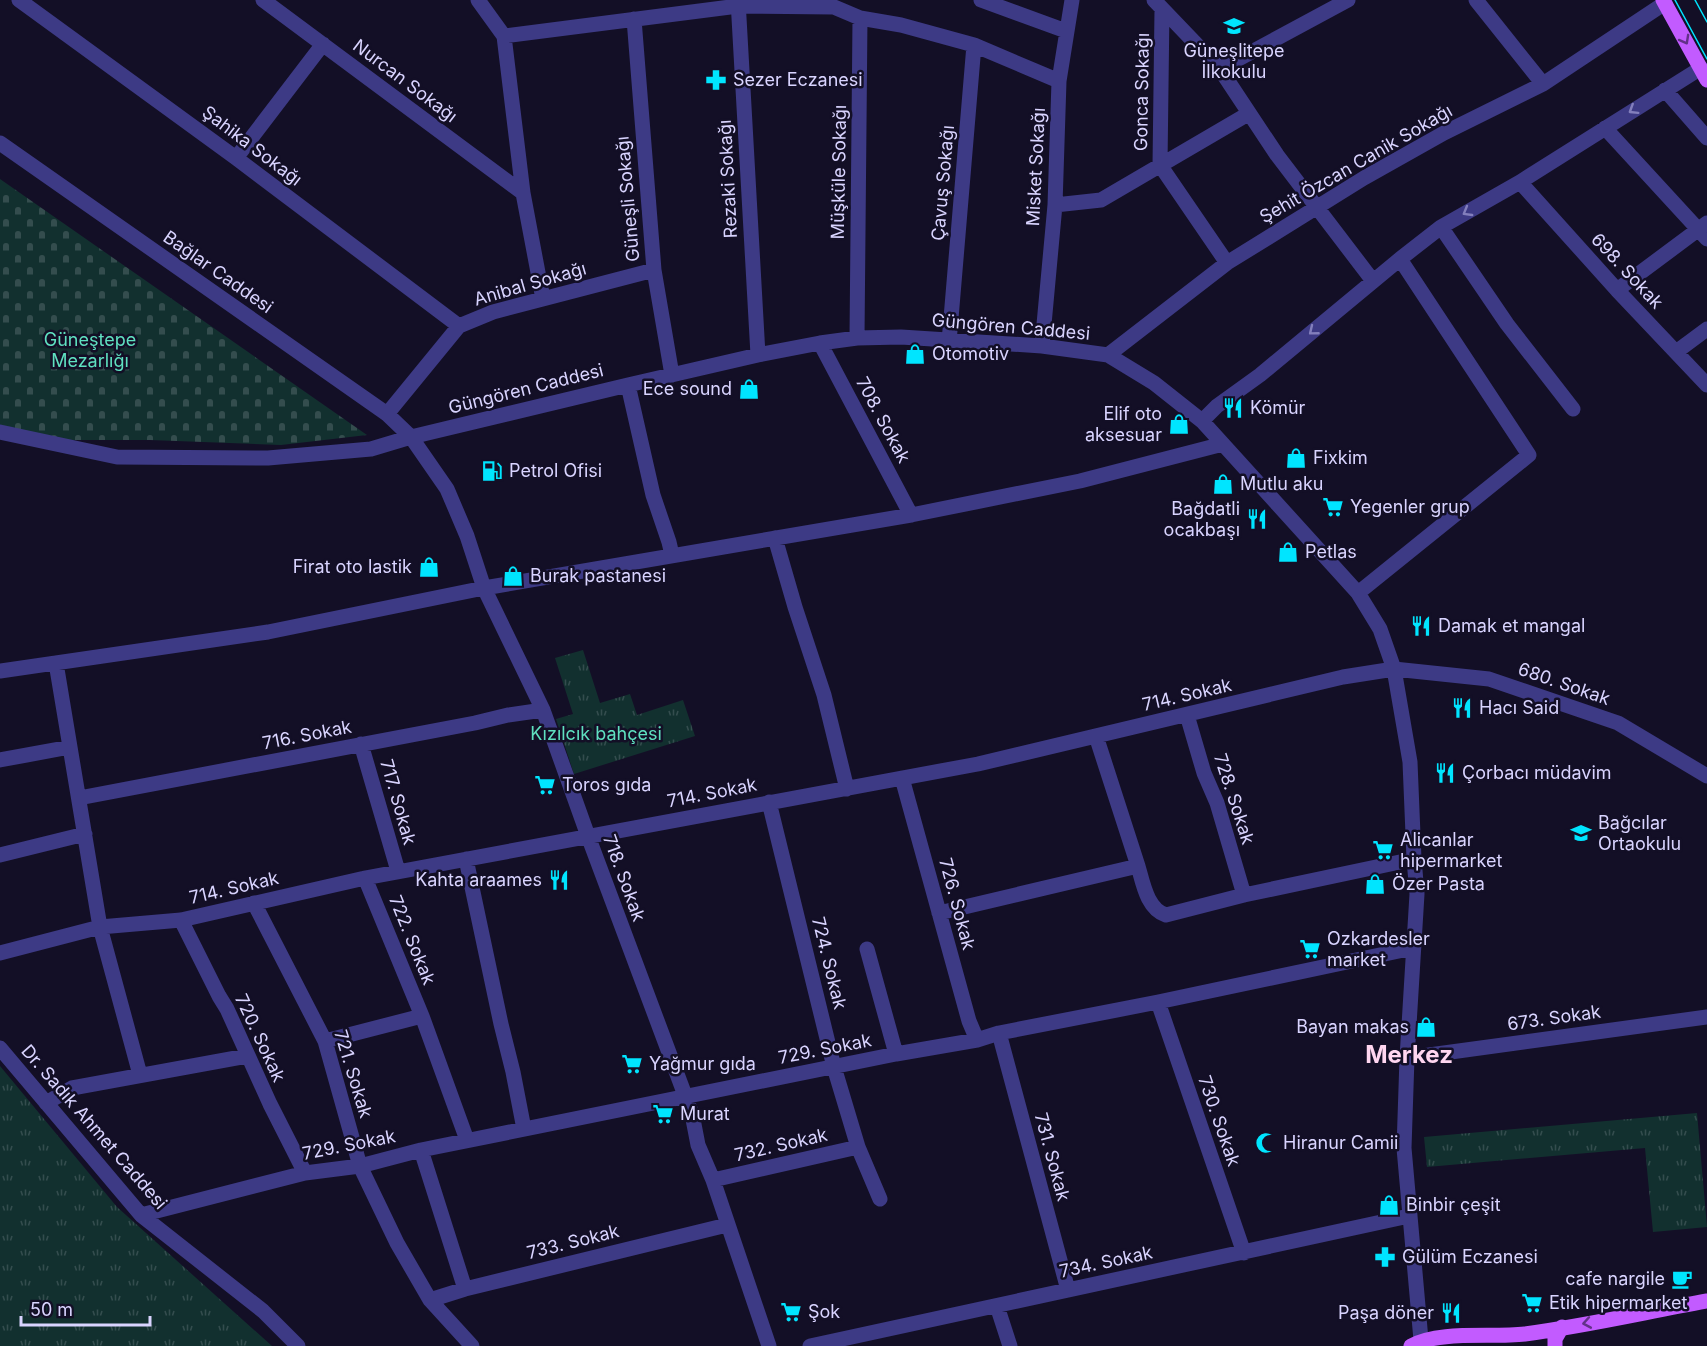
<svg xmlns="http://www.w3.org/2000/svg" width="1707" height="1346" font-family="Inter,sans-serif">
  <style>
    .cemetery { fill: url(#cemetery-stones) }
    .park { fill: url(#park-tufts) }
    .lines { fill: none; stroke-linecap: round; stroke-linejoin: round }
    .minor { stroke: #3d3a85; stroke-width: 15 }
    .major { stroke: #c25bff; stroke-width: 15 }
    .tram { stroke: #00e5ff; stroke-width: 1.5 }
    .oneway { stroke: #623188 }
    .oneway2 { stroke: #837fbc }
    .labels { text-anchor: middle; stroke-width: 5; stroke-linejoin: round; paint-order: stroke }
    .poi-label { font-size: 18px; fill: #d9d4ff; stroke: #130f26; text-anchor: start }
    .street-label { font-size: 18px; fill: #d9d4ff; stroke: #130f26 }
    .park-label { font-size: 18px; fill: #5fe0c0; stroke: #130f26 }
    .district-label { font-size: 24px; font-weight: bold; fill: #ffd6f0; stroke: #130f26 }
  </style>
  <defs>
    <pattern id="cemetery-stones" width="16" height="16" patternUnits="userSpaceOnUse" patternTransform="scale(1.5)"><rect width="16" height="16" fill="#12302f"/><path d="M2 7V4a2 2 0 0 1 4 0v3zM10 15v-3a2 2 0 0 1 4 0v3z" fill="#344d4e"/></pattern>
    <pattern id="park-tufts" width="24" height="20" patternUnits="userSpaceOnUse" patternTransform="scale(1.5)"><rect width="24" height="20" fill="#12302f"/><path d="M3 7l-1-3M5 7V3M7 7l1-3M15 17l-1-3M17 17v-4M19 17l1-3" fill="none" stroke="#344d4e"/></pattern>
  </defs>
  <rect width="100%" height="100%" fill="#130f26"/>
  <path class="cemetery" d="M 0,179 L 367,435 L 281,445 L 150,440 L 63,440 L 0,431 Z"/>
  <path class="park" d="M 583,650 L 600,703 L 630,694 L 637,715 L 683,700 L 695,736 L 574,774 L 556,719 L 573,714 L 555,658 Z
    M 0,1066 L 117,1207 L 272,1346 L 0,1346 Z
    M 1697,1113 L 1707,1227 L 1653,1232 L 1645,1148 L 1427,1167 L 1424,1137 Z"/>
  <g class="lines">
    <path class="minor" d="M 19,0 L 236,158 L 459,326
      M 263,0 L 523,193
      M 478,0 L 504,36 L 523,193 L 543,299
      M 738,0 L 758,355
      M 981,0 L 1066,31
      M 1154,0 L 1220,69 L 1277,155 L 1373,281
      M 1476,0 L 1543,84
      M 1162,9 L 1160,165 L 1227,263
      M 634,19 L 654,270 L 672,375
      M 504,36 L 738,6 L 834,7 L 860,18 L 901,25 L 974,45 L 1059,81
      M 1220,69 L 1348,0
      M 1665,90 L 1707,138
      M 1605,128 L 1707,239
      M 0,143 L 387,414 L 411,437 L 447,489 L 467,536 L 484,588 L 543,710 L 588,836 L 692,1114 L 698,1145 L 713,1180 L 769,1346
      M 236,158 L 323,44
      M 1520,182 L 1617,290 L 1707,385
      M 1055,205 L 1101,200 L 1248,114
      M 1441,227 L 1507,324 L 1573,409
      M 1617,290 L 1707,223
      M 857,338 L 860,18
      M 949,342 L 974,45
      M 820,343 L 911,515
      M 1042,346 L 1055,205 L 1059,81 L 1072,0
      M 1676,352 L 1707,329
      M 1108,355 L 1227,263 L 1364,178 L 1444,133 L 1543,84 L 1665,3
      M 628,385 L 653,495 L 669,542 L 672,555
      M 387,414 L 459,326 L 493,312 L 654,270
      M 1202,421 L 1217,406 L 1260,375 L 1400,259 L 1441,227 L 1520,182 L 1701,68
      M 0,432 L 117,457 L 268,458 L 371,449 L 411,437 L 628,385 L 758,355 L 820,343 L 857,338 L 901,337 L 1042,346 L 1108,355 L 1154,383 L 1202,421 L 1358,593 L 1380,629 L 1394,669 L 1410,762 L 1414,859 L 1417,894 L 1407,1058 L 1404,1148 L 1421,1340
      M 775,538 L 795,607 L 824,695 L 847,789
      M 1358,593 L 1529,455 L 1400,259
      M 56,663 L 100,927 L 139,1071
      M 0,671 L 268,632 L 484,588 L 911,515 L 1080,481 L 1223,444
      M 1187,715 L 1204,773 L 1217,803 L 1244,895
      M 361,744 L 398,871
      M 0,760 L 70,747
      M 902,778 L 969,1021 L 977,1040
      M 79,798 L 475,723 L 508,715 L 543,710
      M 769,802 L 834,1067 L 858,1147 L 880,1199
      M 0,855 L 85,834
      M 466,859 L 501,1024 L 513,1072 L 524,1129
      M 1138,866 C 1143,883 1147,909 1166,915 L 1244,895 L 1414,859
      M 365,878 L 422,1016 L 467,1140
      M 254,903 L 325,1041 L 360,1166 L 397,1243 L 430,1300 L 472,1346
      M 939,913 L 1138,866 L 1096,736
      M 181,920 L 219,996 L 227,1009 L 270,1104 L 305,1173
      M 867,949 L 896,1054
      M 0,953 L 100,927 L 181,920 L 365,878 L 978,764 L 1343,677 L 1394,669 L 1489,679 L 1618,723 L 1707,776
      M 1158,1002 L 1244,1253
      M 999,1033 L 1068,1290
      M 325,1041 L 422,1016
      M 0,1048 L 141,1215 L 263,1311 L 298,1346
      M 1407,1058 L 1707,1017
      M 46,1103 L 72,1088 L 247,1056
      M 421,1150 L 465,1289
      M 713,1180 L 858,1147
      M 141,1215 L 305,1173 L 360,1166 L 421,1150 L 896,1054 L 977,1040 L 999,1033 L 1158,1002 L 1413,948
      M 430,1300 L 465,1289 L 727,1225
      M 997,1306 L 1010,1346
      M 810,1346 L 1409,1216"/>
    <path class="major" d="M 1663,0 L 1707,80
      M 1411,1346 C 1440,1330 1491,1338 1525,1334 C 1586,1326 1646,1312 1707,1301
      M 1555,1346 L 1555,1339 L 1562,1327"/>
    <path class="tram" d="M 1675,0 L 1707,59
      M 1695,0 L 1707,22"/>
  </g>
  <defs><path id="oneway-chevron" d="M-2-3.5L2.5 0L-2 3.5" fill="none" stroke-width="1.6" stroke-linecap="round" stroke-linejoin="round" transform="scale(1.5)"/></defs>
  <g class="oneway">
    <use href="#oneway-chevron" transform="translate(1685 40) rotate(61)"/>
    <use href="#oneway-chevron" transform="translate(1587 1323) rotate(170)"/>
  </g>
  <g class="oneway2">
    <use href="#oneway-chevron" transform="translate(1633 110) rotate(148)"/>
    <use href="#oneway-chevron" transform="translate(1467 212) rotate(150)"/>
    <use href="#oneway-chevron" transform="translate(1313 331) rotate(141)"/>
  </g>
  <defs>
    <g id="school-bare" transform="scale(1.62)"><path d="M0-5L7-2L0 1L-7-2ZM-4 1L0 2.5L4 1V4Q0 6-4 4Z" fill="#00e5ff" stroke="#130f26" stroke-width="2.5" paint-order="stroke"/></g>
    <g id="pharmacy-bare" transform="scale(1.62)"><path d="M-2-6h4v4h4v4h-4v4h-4v-4h-4v-4h4Z" fill="#00e5ff" stroke="#130f26" stroke-width="2.5" paint-order="stroke"/></g>
    <g id="shop-bare" transform="scale(1.62)"><path d="M-5-2.5h2.3a2.7 3.5 0 0 1 5.4 0H5L5.5 6h-11ZM-1.5-2.5h3a1.5 2.3 0 0 0-3 0Z" fill="#00e5ff" stroke="#130f26" stroke-width="2.5" paint-order="stroke"/></g>
    <g id="restaurant-bare" transform="scale(1.62)"><path d="M-5-6h1v4h1v-4h1v4h1v-4h1v5L-1.5 .5V6h-2V.5L-5-1ZM5-6V6H3V1.5H1.5Q1.5-4 5-6Z" fill="#00e5ff" stroke="#130f26" stroke-width="2.5" paint-order="stroke"/></g>
    <g id="fuel-bare" transform="scale(1.62)"><path d="M-5.5-6h7V0h2V4h1.3V-2.5L3-4.5l.8-.8L6-3V5H2.5V1h-1V6h-7ZM-4.2-4.7v3.2H.2V-4.7Z" fill="#00e5ff" stroke="#130f26" stroke-width="2.5" paint-order="stroke"/></g>
    <g id="supermarket-bare" transform="scale(1.62)"><path d="M-6-5.5h2.5l.6 2H6L4.5 2H-2.5L-4.4-4H-6ZM-1.5 3.2a1.3 1.3 0 1 0 .1 0ZM3 3.2a1.3 1.3 0 1 0 .1 0Z" fill="#00e5ff" stroke="#130f26" stroke-width="2.5" paint-order="stroke"/></g>
    <g id="mosque-bare" transform="scale(1.62)"><path d="M3.5-4.9A6 6 0 1 0 3.5 4.9A5 5 0 1 1 3.5-4.9Z" fill="#00e5ff" stroke="#130f26" stroke-width="2.5" paint-order="stroke"/></g>
    <g id="cafe-bare" transform="scale(1.62)"><path d="M-5.5-4.5H6V0H3Q3 3.5 0 3.5H-2.5Q-5.5 3.5-5.5 0ZM3-3.2v2h1.7v-2ZM-6 4.5H4V6H-6Z" fill="#00e5ff" stroke="#130f26" stroke-width="2.5" paint-order="stroke"/></g>
  </defs>
  <g fill-rule="evenodd">
    <use href="#school-bare" x="1234" y="26"/>
    <use href="#pharmacy-bare" x="716" y="80"/>
    <use href="#shop-bare" x="915" y="354"/>
    <use href="#shop-bare" x="749" y="389"/>
    <use href="#restaurant-bare" x="1233" y="408"/>
    <use href="#shop-bare" x="1179" y="424"/>
    <use href="#shop-bare" x="1296" y="458"/>
    <use href="#fuel-bare" x="492" y="471"/>
    <use href="#shop-bare" x="1223" y="484"/>
    <use href="#supermarket-bare" x="1333" y="507"/>
    <use href="#restaurant-bare" x="1257" y="519"/>
    <use href="#shop-bare" x="1288" y="552"/>
    <use href="#shop-bare" x="429" y="567"/>
    <use href="#shop-bare" x="513" y="576"/>
    <use href="#restaurant-bare" x="1421" y="626"/>
    <use href="#restaurant-bare" x="1462" y="708"/>
    <use href="#restaurant-bare" x="1445" y="773"/>
    <use href="#supermarket-bare" x="545" y="785"/>
    <use href="#school-bare" x="1581" y="833"/>
    <use href="#supermarket-bare" x="1383" y="850"/>
    <use href="#restaurant-bare" x="559" y="880"/>
    <use href="#shop-bare" x="1375" y="884"/>
    <use href="#supermarket-bare" x="1310" y="949"/>
    <use href="#shop-bare" x="1426" y="1027"/>
    <use href="#supermarket-bare" x="632" y="1064"/>
    <use href="#supermarket-bare" x="663" y="1114"/>
    <use href="#mosque-bare" x="1266" y="1143"/>
    <use href="#shop-bare" x="1389" y="1205"/>
    <use href="#pharmacy-bare" x="1385" y="1257"/>
    <use href="#cafe-bare" x="1682" y="1279"/>
    <use href="#supermarket-bare" x="1532" y="1303"/>
    <use href="#supermarket-bare" x="791" y="1312"/>
    <use href="#restaurant-bare" x="1451" y="1313"/>
  </g>
  <g class="labels">
    <g class="poi-label">
      <text x="1234" y="57" text-anchor="middle">Güneşlitepe<tspan x="1234" dy="21">İlkokulu</tspan></text>
      <text x="733" y="86">Sezer Eczanesi</text>
      <text x="932" y="360">Otomotiv</text>
      <text x="732" y="395" text-anchor="end">Ece sound</text>
      <text x="1250" y="414">Kömür</text>
      <text x="1162" y="420" text-anchor="end">Elif oto<tspan x="1162" dy="21">aksesuar</tspan></text>
      <text x="1313" y="464">Fixkim</text>
      <text x="509" y="477">Petrol Ofisi</text>
      <text x="1240" y="490">Mutlu aku</text>
      <text x="1350" y="513">Yegenler grup</text>
      <text x="1240" y="515" text-anchor="end">Bağdatli<tspan x="1240" dy="21">ocakbaşı</tspan></text>
      <text x="1305" y="558">Petlas</text>
      <text x="412" y="573" text-anchor="end">Firat oto lastik</text>
      <text x="530" y="582">Burak pastanesi</text>
      <text x="1438" y="632">Damak et mangal</text>
      <text x="1479" y="714">Hacı Said</text>
      <text x="1462" y="779">Çorbacı müdavim</text>
      <text x="562" y="791">Toros gıda</text>
      <text x="1598" y="829">Bağcılar<tspan x="1598" dy="21">Ortaokulu</tspan></text>
      <text x="1400" y="846">Alicanlar<tspan x="1400" dy="21">hipermarket</tspan></text>
      <text x="542" y="886" text-anchor="end">Kahta araames</text>
      <text x="1392" y="890">Özer Pasta</text>
      <text x="1327" y="945">Ozkardesler<tspan x="1327" dy="21">market</tspan></text>
      <text x="1409" y="1033" text-anchor="end">Bayan makas</text>
      <text x="649" y="1070">Yağmur gıda</text>
      <text x="680" y="1120">Murat</text>
      <text x="1283" y="1149">Hiranur Camii</text>
      <text x="1406" y="1211">Binbir çeşit</text>
      <text x="1402" y="1263">Gülüm Eczanesi</text>
      <text x="1665" y="1285" text-anchor="end">cafe nargile</text>
      <text x="1549" y="1309">Etik hipermarket</text>
      <text x="808" y="1318">Şok</text>
      <text x="1434" y="1319" text-anchor="end">Paşa döner</text>
    </g>
    <g class="street-label">
      <text transform="translate(405 81) rotate(37)" y="6">Nurcan Sokağı</text>
      <text transform="translate(1142 92) rotate(-89)" y="6">Gonca Sokağı</text>
      <text transform="translate(252 146) rotate(37)" y="6">Şahika Sokağı</text>
      <text transform="translate(1356 164) rotate(-30)" y="6">Şehit Özcan Canik Sokağı</text>
      <text transform="translate(1036 167) rotate(-87)" y="6">Misket Sokağı</text>
      <text transform="translate(839 172) rotate(-89)" y="6">Müşküle Sokağı</text>
      <text transform="translate(728 179) rotate(-93)" y="6">Rezaki Sokağı</text>
      <text transform="translate(943 183) rotate(-85)" y="6">Çavuş Sokağı</text>
      <text transform="translate(628 199) rotate(-95)" y="6">Güneşli Sokağı</text>
      <text transform="translate(1627 271) rotate(47)" y="6">698. Sokak</text>
      <text transform="translate(218 272) rotate(35)" y="6">Bağlar Caddesi</text>
      <text transform="translate(530 284) rotate(-16)" y="6">Anibal Sokağı</text>
      <text transform="translate(1011 327) rotate(5)" y="6">Güngören Caddesi</text>
      <text transform="translate(526 389) rotate(-14)" y="6">Güngören Caddesi</text>
      <text transform="translate(883 420) rotate(62)" y="6">708. Sokak</text>
      <text transform="translate(1564 684) rotate(19)" y="6">680. Sokak</text>
      <text transform="translate(1187 695) rotate(-13)" y="6">714. Sokak</text>
      <text transform="translate(307 735) rotate(-11)" y="6">716. Sokak</text>
      <text transform="translate(712 793) rotate(-11)" y="6">714. Sokak</text>
      <text transform="translate(1234 799) rotate(72)" y="6">728. Sokak</text>
      <text transform="translate(398 802) rotate(74)" y="6">717. Sokak</text>
      <text transform="translate(624 878) rotate(70)" y="6">718. Sokak</text>
      <text transform="translate(234 888) rotate(-13)" y="6">714. Sokak</text>
      <text transform="translate(957 904) rotate(75)" y="6">726. Sokak</text>
      <text transform="translate(412 940) rotate(68)" y="6">722. Sokak</text>
      <text transform="translate(829 963) rotate(76)" y="6">724. Sokak</text>
      <text transform="translate(1554 1018) rotate(-8)" y="6">673. Sokak</text>
      <text transform="translate(260 1038) rotate(65)" y="6">720. Sokak</text>
      <text transform="translate(825 1049) rotate(-11)" y="6">729. Sokak</text>
      <text transform="translate(353 1074) rotate(73)" y="6">721. Sokak</text>
      <text transform="translate(1219 1121) rotate(71)" y="6">730. Sokak</text>
      <text transform="translate(94 1127) rotate(49)" y="6">Dr. Sadık Ahmet Caddesi</text>
      <text transform="translate(349 1145) rotate(-11)" y="6">729. Sokak</text>
      <text transform="translate(781 1145) rotate(-13)" y="6">732. Sokak</text>
      <text transform="translate(1052 1157) rotate(75)" y="6">731. Sokak</text>
      <text transform="translate(573 1242) rotate(-14)" y="6">733. Sokak</text>
      <text transform="translate(1106 1262) rotate(-12)" y="6">734. Sokak</text>
    </g>
    <g class="park-label">
      <text x="90" y="346">Güneştepe<tspan x="90" dy="21">Mezarlığı</tspan></text>
      <text x="596" y="740">Kızılcık bahçesi</text>
    </g>
    <g class="district-label">
      <text x="1409" y="1063">Merkez</text>
    </g>
  </g>
  <path d="M21 1316v9h129v-9" fill="none" stroke="#d9d4ff" stroke-width="3"/>
  <text x="30" y="1316" font-size="18" fill="#d9d4ff" stroke="#130f26" stroke-width="4.5" paint-order="stroke">50 m</text>
</svg>
